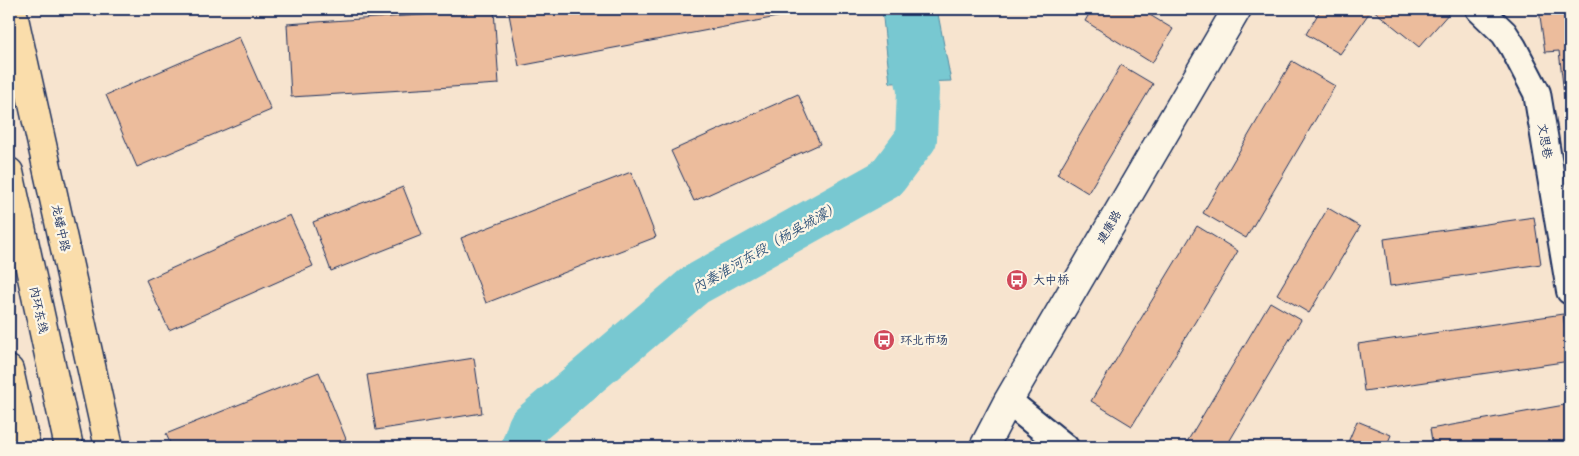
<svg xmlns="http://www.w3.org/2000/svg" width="1579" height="456" font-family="Delius,'LXGW WenKai TC',sans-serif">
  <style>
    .water { fill: #78c8d1; stroke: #538ba3 }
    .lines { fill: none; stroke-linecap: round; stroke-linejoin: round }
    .river { stroke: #78c8d1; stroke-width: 42 }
    .building { fill: #ecbc9c; stroke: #1b2f5e }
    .street-casing { stroke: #1b2f5e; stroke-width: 30 }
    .secondary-casing { stroke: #1b2f5e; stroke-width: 31 }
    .primary-casing { stroke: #1b2f5e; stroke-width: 31 }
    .highway-casing { stroke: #1b2f5e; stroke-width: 31 }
    .street { stroke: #fcf5e5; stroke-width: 26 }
    .secondary { stroke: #fcf5e5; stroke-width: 28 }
    .primary { stroke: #faddab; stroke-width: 28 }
    .highway { stroke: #faddab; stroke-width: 28 }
    .labels { text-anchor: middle; stroke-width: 4.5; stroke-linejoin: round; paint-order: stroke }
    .street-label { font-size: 12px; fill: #1b2f5e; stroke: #fcf5e5 }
    .poi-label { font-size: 12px; fill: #1b2f5e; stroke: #fcf5e5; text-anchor: start }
    .water-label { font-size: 14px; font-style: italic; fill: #32557b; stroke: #fcf5e5 }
  </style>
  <rect width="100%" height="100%" fill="#f7e4cf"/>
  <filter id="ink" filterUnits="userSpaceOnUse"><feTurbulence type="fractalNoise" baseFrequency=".02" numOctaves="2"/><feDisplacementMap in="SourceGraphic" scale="10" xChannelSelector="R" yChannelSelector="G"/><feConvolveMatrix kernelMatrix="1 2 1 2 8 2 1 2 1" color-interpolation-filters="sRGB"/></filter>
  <g filter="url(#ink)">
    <path class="water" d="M 882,9 L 937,9 L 951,81 L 890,83 Z"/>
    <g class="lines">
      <path class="river" d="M 522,447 L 529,426 L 695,285 L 886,179 L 916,139 L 918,90 L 903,9"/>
    </g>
    <path class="building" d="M 508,9 L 819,9 L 519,66 Z
      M 1092,9 L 1140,9 L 1173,29 L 1152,63 L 1085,21 Z
      M 1321,9 L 1446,9 L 1450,12 L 1419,47 L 1372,9 L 1340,54 L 1306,34 Z
      M 1539,9 L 1570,9 L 1570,145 L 1559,51 L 1545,52 Z
      M 494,10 L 499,84 L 291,97 L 287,24 Z
      M 239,37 L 271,110 L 137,167 L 106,95 Z
      M 1292,61 L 1335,86 L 1246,238 L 1203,213 Z
      M 1121,65 L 1153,84 L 1088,193 L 1057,174 Z
      M 798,94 L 820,144 L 694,201 L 671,151 Z
      M 631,172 L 656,237 L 486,303 L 461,238 Z
      M 403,187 L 422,235 L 331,271 L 313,222 Z
      M 1328,208 L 1360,227 L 1309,313 L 1277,294 Z
      M 290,215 L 313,266 L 169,330 L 146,280 Z
      M 1534,217 L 1541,264 L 1390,286 L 1384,239 Z
      M 1197,226 L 1238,251 L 1132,426 L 1091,401 Z
      M 1270,302 L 1301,320 L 1226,447 L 1184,447 Z
      M 1563,314 L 1570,361 L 1364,391 L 1358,344 Z
      M 474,358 L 482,413 L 376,430 L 367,375 Z
      M 319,372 L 346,439 L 325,447 L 172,447 L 166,434 Z
      M 1570,404 L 1570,447 L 1433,447 L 1430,429 Z
      M 1357,421 L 1391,435 L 1386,447 L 1346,447 Z
      M 699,441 L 709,447 L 695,447 Z"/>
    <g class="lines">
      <g class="street-casing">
        <path id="street" d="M 1479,9 L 1504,33 L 1513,47 L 1537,93 L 1570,291
          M 1008,401 L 1065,447"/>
      </g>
      <g class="secondary-casing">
        <path id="secondary" d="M 984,447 L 1008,401 L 1237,9"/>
      </g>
      <g class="primary-casing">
        <path id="primary" d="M 12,9 L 109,447"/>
      </g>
      <g class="highway-casing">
        <path id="highway" d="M 9,172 L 69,447
          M 9,370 L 26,447"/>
      </g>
      <use href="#street" class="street"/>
      <use href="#secondary" class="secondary"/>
      <use href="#primary" class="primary"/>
      <use href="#highway" class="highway"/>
    </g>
  </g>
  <defs>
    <g id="bus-disc" transform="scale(1.125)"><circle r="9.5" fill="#d1495b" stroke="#fcf5e5"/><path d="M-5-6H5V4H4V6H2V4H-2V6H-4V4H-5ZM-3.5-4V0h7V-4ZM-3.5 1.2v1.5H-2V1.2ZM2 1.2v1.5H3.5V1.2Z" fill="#fff"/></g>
  </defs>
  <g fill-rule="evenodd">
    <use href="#bus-disc" x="1017" y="280"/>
    <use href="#bus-disc" x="884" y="340"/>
  </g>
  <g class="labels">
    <g class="street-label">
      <text transform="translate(1545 141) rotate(80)" y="4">文思巷</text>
      <text transform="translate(1109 227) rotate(-60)" y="4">建康路</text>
      <text transform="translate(61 228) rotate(78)" y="4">龙蟠中路</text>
      <text transform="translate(39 310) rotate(78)" y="4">内环东线</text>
    </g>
    <g class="poi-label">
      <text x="1033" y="284">大中桥</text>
      <text x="900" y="344">环北市场</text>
    </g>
    <g class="water-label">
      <text transform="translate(766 247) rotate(-30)" y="5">内秦淮河东段（杨吴城濠）</text>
    </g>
  </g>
  <rect width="1579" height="456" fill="none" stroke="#fcf5e5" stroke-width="30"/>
  <rect x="15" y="15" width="1549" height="426" fill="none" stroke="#1b2f5e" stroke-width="2" filter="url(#ink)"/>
</svg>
